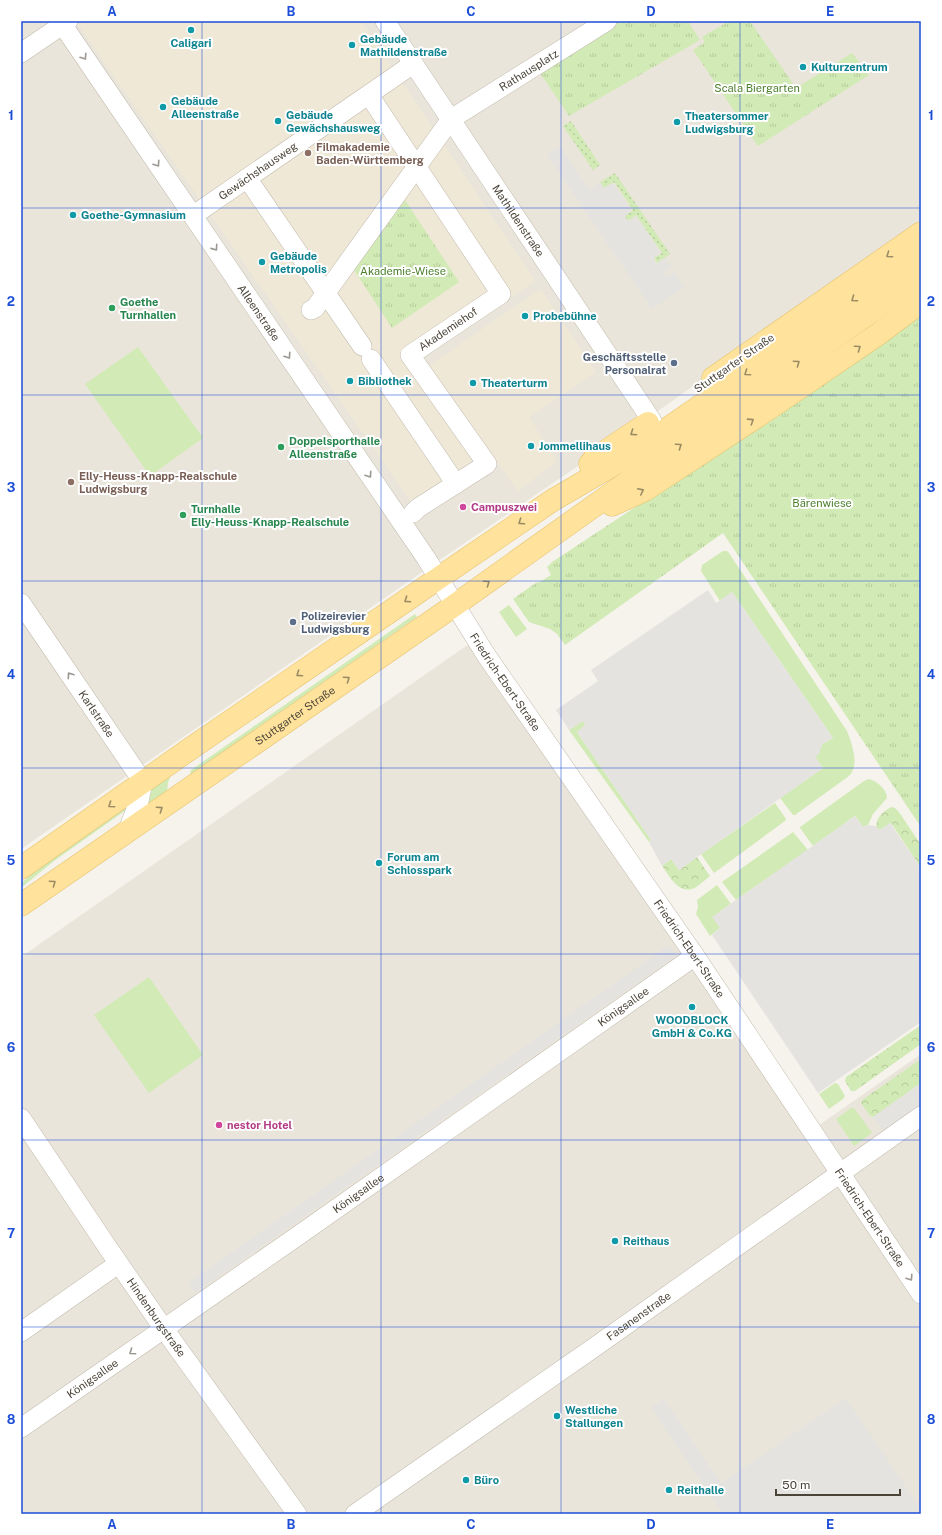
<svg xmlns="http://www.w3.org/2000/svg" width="942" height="1535" font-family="'Public Sans',sans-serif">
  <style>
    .residential { fill: #eae5da }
    .education { fill: #efe8d6 }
    .grass { fill: #d2eab5 }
    .forest { fill: url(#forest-crowns) }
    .park { fill: url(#park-tufts) }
    .garden { fill: url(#garden-dots) }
    .parking { fill: #e5e3e0 }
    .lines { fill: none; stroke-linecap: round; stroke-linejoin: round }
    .minor-casing { stroke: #c2bbae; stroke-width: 20 }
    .major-casing { stroke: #e6c16a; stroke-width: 23 }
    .minor { stroke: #fff; stroke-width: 19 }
    .major { stroke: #ffe39c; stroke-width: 22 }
    .oneway { stroke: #9c9892 }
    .oneway2 { stroke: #9c8c66 }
    .grid { fill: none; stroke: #1d4ed8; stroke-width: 1; stroke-opacity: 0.55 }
    .culture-dot { fill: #0f9aa8; stroke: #fff; stroke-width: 1.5 }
    .education-dot { fill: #8d6e63; stroke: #fff; stroke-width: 1.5 }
    .leisure-dot { fill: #2e9e5b; stroke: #fff; stroke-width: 1.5 }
    .service-dot { fill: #5c6f8a; stroke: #fff; stroke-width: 1.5 }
    .hotel-dot { fill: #d1479c; stroke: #fff; stroke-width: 1.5 }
    .labels { text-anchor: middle; stroke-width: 4; stroke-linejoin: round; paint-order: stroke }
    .culture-label { font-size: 11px; font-weight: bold; fill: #0d838f; stroke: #fff; text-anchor: start }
    .street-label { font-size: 11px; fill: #4b4439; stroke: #fff }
    .park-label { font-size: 11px; fill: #4a7f2a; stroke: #fff }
    .education-label { font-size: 11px; font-weight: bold; fill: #785e54; stroke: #fff; text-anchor: start }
    .leisure-label { font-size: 11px; font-weight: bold; fill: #27864d; stroke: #fff; text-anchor: start }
    .service-label { font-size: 11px; font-weight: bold; fill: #4e5e75; stroke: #fff; text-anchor: end }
    .hotel-label { font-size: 11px; font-weight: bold; fill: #b23c85; stroke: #fff; text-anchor: start }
    .neatline { fill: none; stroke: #1d4ed8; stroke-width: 1.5 }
    .grid-label { font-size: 13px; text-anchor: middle; font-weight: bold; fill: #1d4ed8 }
  </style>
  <defs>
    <pattern id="forest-crowns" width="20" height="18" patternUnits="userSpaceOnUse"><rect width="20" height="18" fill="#d2eab5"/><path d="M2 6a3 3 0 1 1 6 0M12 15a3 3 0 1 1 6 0" fill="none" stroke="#b6ca9c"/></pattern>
    <pattern id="park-tufts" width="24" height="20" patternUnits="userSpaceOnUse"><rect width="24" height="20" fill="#d2eab5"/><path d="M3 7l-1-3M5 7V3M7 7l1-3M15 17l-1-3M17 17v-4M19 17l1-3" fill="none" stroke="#b6ca9c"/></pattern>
    <pattern id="garden-dots" width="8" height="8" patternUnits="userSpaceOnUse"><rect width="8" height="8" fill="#d2eab5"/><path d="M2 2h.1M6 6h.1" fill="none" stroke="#b6ca9c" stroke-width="1.8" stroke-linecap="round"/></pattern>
  </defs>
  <rect width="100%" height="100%" fill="#f6f3ec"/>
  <path class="residential" d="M 21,21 L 921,21 L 921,224 L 637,426 L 441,559 L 21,849 Z
    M 476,639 L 812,1130 L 921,1054 L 921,1514 L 21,1514 L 21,957 Z"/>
  <path class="education" d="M 84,21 L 361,21 L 535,281 L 421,358 L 494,464 L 420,515 L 78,25 Z
    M 541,289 L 596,372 L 529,417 L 557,461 L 518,491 L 428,366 Z"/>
  <path class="grass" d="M 138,347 L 203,438 L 150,476 L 85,384 Z
    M 723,551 L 727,551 L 729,553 L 847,731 C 852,744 860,765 849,776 L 795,815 L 793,815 L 780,798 L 823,768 L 815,757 L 822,744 L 833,738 L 732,592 L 720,601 L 701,571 L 702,565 Z
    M 509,605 L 527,629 L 516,637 L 499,612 Z
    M 415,614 L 417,617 L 190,775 L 191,770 Z
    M 583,721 L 586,725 L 577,732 L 651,840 L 649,842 L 569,730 Z
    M 171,774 L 168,783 L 167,792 L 146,806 L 151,788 Z
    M 869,779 C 878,782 886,788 887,798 L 873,814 L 868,825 L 863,827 L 855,816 L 813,846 L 800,828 L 800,827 L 864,781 Z
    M 775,803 L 786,819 L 785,821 L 714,873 L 701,854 Z
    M 126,807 L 127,809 L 126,810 L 54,861 L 21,888 L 21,883 L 39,868 Z
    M 793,832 L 808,850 L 736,900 L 722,882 Z
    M 717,885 L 731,904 L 713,917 L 720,928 L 710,936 L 696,914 L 698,907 L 697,900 Z
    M 149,977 L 203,1055 L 149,1093 L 94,1015 Z
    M 835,1083 L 838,1084 L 845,1096 L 843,1099 L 829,1109 L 819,1094 Z
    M 851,1108 L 854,1108 L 872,1133 L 854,1146 L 836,1119 Z"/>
  <path class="forest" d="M 892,807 L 895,808 L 899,812 L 921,845 L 921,868 L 891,823 L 880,830 L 876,827 C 877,816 883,811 892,807 Z
    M 697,857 L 710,876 C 705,880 698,887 692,889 C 677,893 669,875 662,866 L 671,859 L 679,870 Z
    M 921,1025 L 921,1044 L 855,1091 L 851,1091 L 845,1081 L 846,1077 Z
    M 921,1059 L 921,1083 L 873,1117 L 870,1116 L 861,1103 L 862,1100 Z"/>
  <path class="park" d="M 621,21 L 688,21 L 700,40 L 569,116 L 540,73 Z
    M 729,21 L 750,21 L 796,88 L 852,53 L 869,75 L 758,146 L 693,50 L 705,42 L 702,37 Z
    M 405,200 L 459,282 L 392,328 L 354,270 Z
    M 921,314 L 921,827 L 723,533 L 565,645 L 557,634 L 550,629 L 529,622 L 513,599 L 537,582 L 538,583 L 551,575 L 547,567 L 552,562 L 778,413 Z"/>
  <path class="garden" d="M 571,121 L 600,165 L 593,170 L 563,126 Z
    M 615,173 L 670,254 L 657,263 L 654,258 L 662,253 L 636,215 L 628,221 L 625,216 L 633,210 L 614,182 L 604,188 L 600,182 Z"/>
  <path class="parking" d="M 560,146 L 589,190 L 600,182 L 604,188 L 613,183 L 632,211 L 624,216 L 628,221 L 636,216 L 661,253 L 653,258 L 656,264 L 665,258 L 671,267 L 663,273 L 666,277 L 674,272 L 684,287 L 652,309 L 547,155 Z
    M 708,590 L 716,603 L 732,592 L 833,738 L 822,744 L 819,754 L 815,757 L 823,768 L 679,870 L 671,859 L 662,866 L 649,842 L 651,840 L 577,732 L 585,725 L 583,721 L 569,730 L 556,710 L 598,681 L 591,670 Z
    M 855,816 L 863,827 L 868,825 L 875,826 L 880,830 L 890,823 L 921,868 L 921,1022 L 818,1093 L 712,935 L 720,928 L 712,917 Z
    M 669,945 L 676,956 L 195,1293 L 188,1283 Z
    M 921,1083 L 921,1116 L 889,1139 L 873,1117 Z
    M 846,1398 L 921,1509 L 921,1514 L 723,1514 L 651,1408 L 664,1399 L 721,1483 Z"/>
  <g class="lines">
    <g class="minor-casing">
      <g id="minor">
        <path id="s1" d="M 60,21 L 426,558 L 486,655 L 695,956 L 921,1294"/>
        <path id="s2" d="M 385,21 L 652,421"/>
        <path d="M 21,53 L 68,21"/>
        <path d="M 369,95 L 501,294 L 410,355 L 487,464 L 418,508 L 413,513"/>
        <path d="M 247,178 L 362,346"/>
        <path id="s3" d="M 201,210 L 413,64"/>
        <path id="s4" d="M 311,310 L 315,308 L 451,119 L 607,21"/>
        <path d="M 371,359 L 456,484"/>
        <path id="s5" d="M 21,603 L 143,782 L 139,801 L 128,830"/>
        <path id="s6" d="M 21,1118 L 106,1245 L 164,1329 L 297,1514"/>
        <path d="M 21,1332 L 118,1264"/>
        <path id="s7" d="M 21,1428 L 309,1228 L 695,956"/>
        <path id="s8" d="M 355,1514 L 599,1344 L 921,1116"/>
      </g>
    </g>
    <g class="major-casing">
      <g id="major">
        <path d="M 713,378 L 921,233"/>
        <path d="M 590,464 L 594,459 L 648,423"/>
        <path d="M 612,505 L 645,490 L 767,410 L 877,335 L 921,302"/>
        <path d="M 21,868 L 187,751 L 465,560 L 553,500 L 625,458 L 921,253"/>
        <path id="s9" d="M 21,905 L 455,605 L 636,476 L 921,277"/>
      </g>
    </g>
    <use href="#minor" class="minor"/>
    <use href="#major" class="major"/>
  </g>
  <defs><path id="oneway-chevron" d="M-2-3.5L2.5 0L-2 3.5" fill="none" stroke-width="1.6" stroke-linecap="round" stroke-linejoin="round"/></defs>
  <g class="oneway">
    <use href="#oneway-chevron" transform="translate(84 57) rotate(56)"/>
    <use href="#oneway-chevron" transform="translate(157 164) rotate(56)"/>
    <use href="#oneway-chevron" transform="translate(215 248) rotate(55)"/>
    <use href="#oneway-chevron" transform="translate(288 356) rotate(56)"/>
    <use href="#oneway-chevron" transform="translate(369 475) rotate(56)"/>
    <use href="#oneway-chevron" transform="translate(70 675) rotate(-124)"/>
    <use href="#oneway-chevron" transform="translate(910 1278) rotate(56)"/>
    <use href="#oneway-chevron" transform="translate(132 1352) rotate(145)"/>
  </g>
  <g class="oneway2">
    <use href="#oneway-chevron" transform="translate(889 255) rotate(145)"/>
    <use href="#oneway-chevron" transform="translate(854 299) rotate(145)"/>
    <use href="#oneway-chevron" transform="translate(858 348) rotate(-35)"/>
    <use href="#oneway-chevron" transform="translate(797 363) rotate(-35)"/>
    <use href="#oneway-chevron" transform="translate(747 373) rotate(145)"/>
    <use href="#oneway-chevron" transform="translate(751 421) rotate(-33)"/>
    <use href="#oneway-chevron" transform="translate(633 433) rotate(146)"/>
    <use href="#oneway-chevron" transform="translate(679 446) rotate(-35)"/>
    <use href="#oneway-chevron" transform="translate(641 491) rotate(-27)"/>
    <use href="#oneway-chevron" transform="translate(521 522) rotate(146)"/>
    <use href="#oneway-chevron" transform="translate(487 583) rotate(-35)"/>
    <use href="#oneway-chevron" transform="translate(407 600) rotate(146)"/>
    <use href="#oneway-chevron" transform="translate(299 674) rotate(146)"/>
    <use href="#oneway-chevron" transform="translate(347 679) rotate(-35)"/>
    <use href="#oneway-chevron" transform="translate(111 805) rotate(145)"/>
    <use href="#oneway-chevron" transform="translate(160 809) rotate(-34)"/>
    <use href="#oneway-chevron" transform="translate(53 883) rotate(-35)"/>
  </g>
  <path class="grid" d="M 202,21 L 202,1514M 381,21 L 381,1514M 561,21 L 561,1514M 740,21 L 740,1514M 21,208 L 921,208M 21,395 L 921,395M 21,581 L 921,581M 21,768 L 921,768M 21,954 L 921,954M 21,1140 L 921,1140M 21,1327 L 921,1327"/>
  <g class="culture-dot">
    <circle cx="191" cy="30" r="4"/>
    <circle cx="352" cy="45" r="4"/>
    <circle cx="803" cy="67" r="4"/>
    <circle cx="163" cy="107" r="4"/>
    <circle cx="278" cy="121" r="4"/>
    <circle cx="677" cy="122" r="4"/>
    <circle cx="73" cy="215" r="4"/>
    <circle cx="262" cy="262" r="4"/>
    <circle cx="525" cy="316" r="4"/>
    <circle cx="350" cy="381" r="4"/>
    <circle cx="473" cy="383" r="4"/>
    <circle cx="531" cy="446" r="4"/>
    <circle cx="379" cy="863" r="4"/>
    <circle cx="692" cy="1007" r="4"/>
    <circle cx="615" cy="1241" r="4"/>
    <circle cx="557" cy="1416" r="4"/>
    <circle cx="466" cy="1480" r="4"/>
    <circle cx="669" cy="1490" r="4"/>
  </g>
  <g class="education-dot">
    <circle cx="308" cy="153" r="4"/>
    <circle cx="71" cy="482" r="4"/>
  </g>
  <g class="leisure-dot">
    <circle cx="112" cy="308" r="4"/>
    <circle cx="281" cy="447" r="4"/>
    <circle cx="183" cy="515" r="4"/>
  </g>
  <g class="service-dot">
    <circle cx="674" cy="363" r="4"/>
    <circle cx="293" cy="622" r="4"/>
  </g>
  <g class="hotel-dot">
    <circle cx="463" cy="507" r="4"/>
    <circle cx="219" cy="1125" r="4"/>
  </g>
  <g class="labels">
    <g class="culture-label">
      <text x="360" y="43">Gebäude<tspan x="360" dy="13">Mathildenstraße</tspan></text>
      <text x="191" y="47" text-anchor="middle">Caligari</text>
      <text x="811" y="71">Kulturzentrum</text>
      <text x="171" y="105">Gebäude<tspan x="171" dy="13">Alleenstraße</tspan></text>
      <text x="286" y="119">Gebäude<tspan x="286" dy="13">Gewächshausweg</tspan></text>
      <text x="685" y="120">Theatersommer<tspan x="685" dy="13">Ludwigsburg</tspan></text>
      <text x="81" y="219">Goethe-Gymnasium</text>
      <text x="270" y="260">Gebäude<tspan x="270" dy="13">Metropolis</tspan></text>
      <text x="533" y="320">Probebühne</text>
      <text x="358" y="385">Bibliothek</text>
      <text x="481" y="387">Theaterturm</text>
      <text x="539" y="450">Jommellihaus</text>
      <text x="387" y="861">Forum am<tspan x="387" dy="13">Schlosspark</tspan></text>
      <text x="692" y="1024" text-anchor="middle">WOODBLOCK<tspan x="692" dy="13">GmbH &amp; Co.KG</tspan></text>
      <text x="623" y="1245">Reithaus</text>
      <text x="565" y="1414">Westliche<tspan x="565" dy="13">Stallungen</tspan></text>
      <text x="474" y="1484">Büro</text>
      <text x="677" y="1494">Reithalle</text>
    </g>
    <g class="street-label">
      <text dy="4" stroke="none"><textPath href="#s4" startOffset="329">Rathausplatz</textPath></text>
      <text dy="4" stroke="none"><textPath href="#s3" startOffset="69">Gewächshausweg</textPath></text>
      <text dy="4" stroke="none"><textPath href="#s2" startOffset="240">Mathildenstraße</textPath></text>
      <text dy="4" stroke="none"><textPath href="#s1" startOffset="353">Alleenstraße</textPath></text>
      <text transform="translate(448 329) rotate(-34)" y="4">Akademiehof</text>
      <text transform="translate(734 363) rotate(-35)" y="4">Stuttgarter Straße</text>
      <text dy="4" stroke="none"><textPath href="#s1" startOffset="797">Friedrich-Ebert-Straße</textPath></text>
      <text dy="4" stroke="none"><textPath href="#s5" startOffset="134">Karlstraße</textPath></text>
      <text dy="4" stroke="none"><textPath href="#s9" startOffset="333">Stuttgarter Straße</textPath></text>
      <text dy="4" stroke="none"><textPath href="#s1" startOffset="1121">Friedrich-Ebert-Straße</textPath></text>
      <text dy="4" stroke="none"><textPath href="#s7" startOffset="735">Königsallee</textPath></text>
      <text dy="4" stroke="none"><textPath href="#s7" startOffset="411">Königsallee</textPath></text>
      <text dy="4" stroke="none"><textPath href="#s1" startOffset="1445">Friedrich-Ebert-Straße</textPath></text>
      <text dy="4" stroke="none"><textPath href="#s8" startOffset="346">Fasanenstraße</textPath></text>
      <text dy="4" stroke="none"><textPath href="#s6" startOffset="241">Hindenburgstraße</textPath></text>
      <text dy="4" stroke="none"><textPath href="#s7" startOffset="87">Königsallee</textPath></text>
    </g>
    <g class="park-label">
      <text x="757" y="92">Scala Biergarten</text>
      <text x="403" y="275">Akademie-Wiese</text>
      <text x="822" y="507">Bärenwiese</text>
    </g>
    <g class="education-label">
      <text x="316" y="151">Filmakademie<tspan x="316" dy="13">Baden-Württemberg</tspan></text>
      <text x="79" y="480">Elly-Heuss-Knapp-Realschule<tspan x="79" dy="13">Ludwigsburg</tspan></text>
    </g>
    <g class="leisure-label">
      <text x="120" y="306">Goethe<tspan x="120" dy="13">Turnhallen</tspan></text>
      <text x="289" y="445">Doppelsporthalle<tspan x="289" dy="13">Alleenstraße</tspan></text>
      <text x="191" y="513">Turnhalle<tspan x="191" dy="13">Elly-Heuss-Knapp-Realschule</tspan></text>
    </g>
    <g class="service-label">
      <text x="666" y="361">Geschäftsstelle<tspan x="666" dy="13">Personalrat</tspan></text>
      <text x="301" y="620" text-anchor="start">Polizeirevier<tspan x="301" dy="13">Ludwigsburg</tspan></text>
    </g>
    <g class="hotel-label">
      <text x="471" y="511">Campuszwei</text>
      <text x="227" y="1129">nestor Hotel</text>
    </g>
  </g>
  <rect width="942" height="1535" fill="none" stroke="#ffffff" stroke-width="44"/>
  <path d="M776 1489v6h124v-6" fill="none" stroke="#4b4439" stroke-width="2"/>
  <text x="782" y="1489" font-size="12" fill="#4b4439" stroke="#ffffff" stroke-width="3" paint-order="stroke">50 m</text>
  <rect x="22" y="22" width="898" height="1491" class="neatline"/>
  <g class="grid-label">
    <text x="112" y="16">A</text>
    <text x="291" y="16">B</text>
    <text x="471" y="16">C</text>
    <text x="651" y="16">D</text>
    <text x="830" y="16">E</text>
    <text x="11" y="120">1</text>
    <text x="931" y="120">1</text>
    <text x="11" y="306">2</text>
    <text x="931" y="306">2</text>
    <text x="11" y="492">3</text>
    <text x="931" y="492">3</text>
    <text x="11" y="679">4</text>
    <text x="931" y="679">4</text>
    <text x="11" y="865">5</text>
    <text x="931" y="865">5</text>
    <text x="11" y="1052">6</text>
    <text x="931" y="1052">6</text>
    <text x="11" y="1238">7</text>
    <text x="931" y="1238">7</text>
    <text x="11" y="1424">8</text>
    <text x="931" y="1424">8</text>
    <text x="112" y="1529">A</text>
    <text x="291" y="1529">B</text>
    <text x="471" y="1529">C</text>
    <text x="651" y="1529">D</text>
    <text x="830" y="1529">E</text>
  </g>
</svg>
